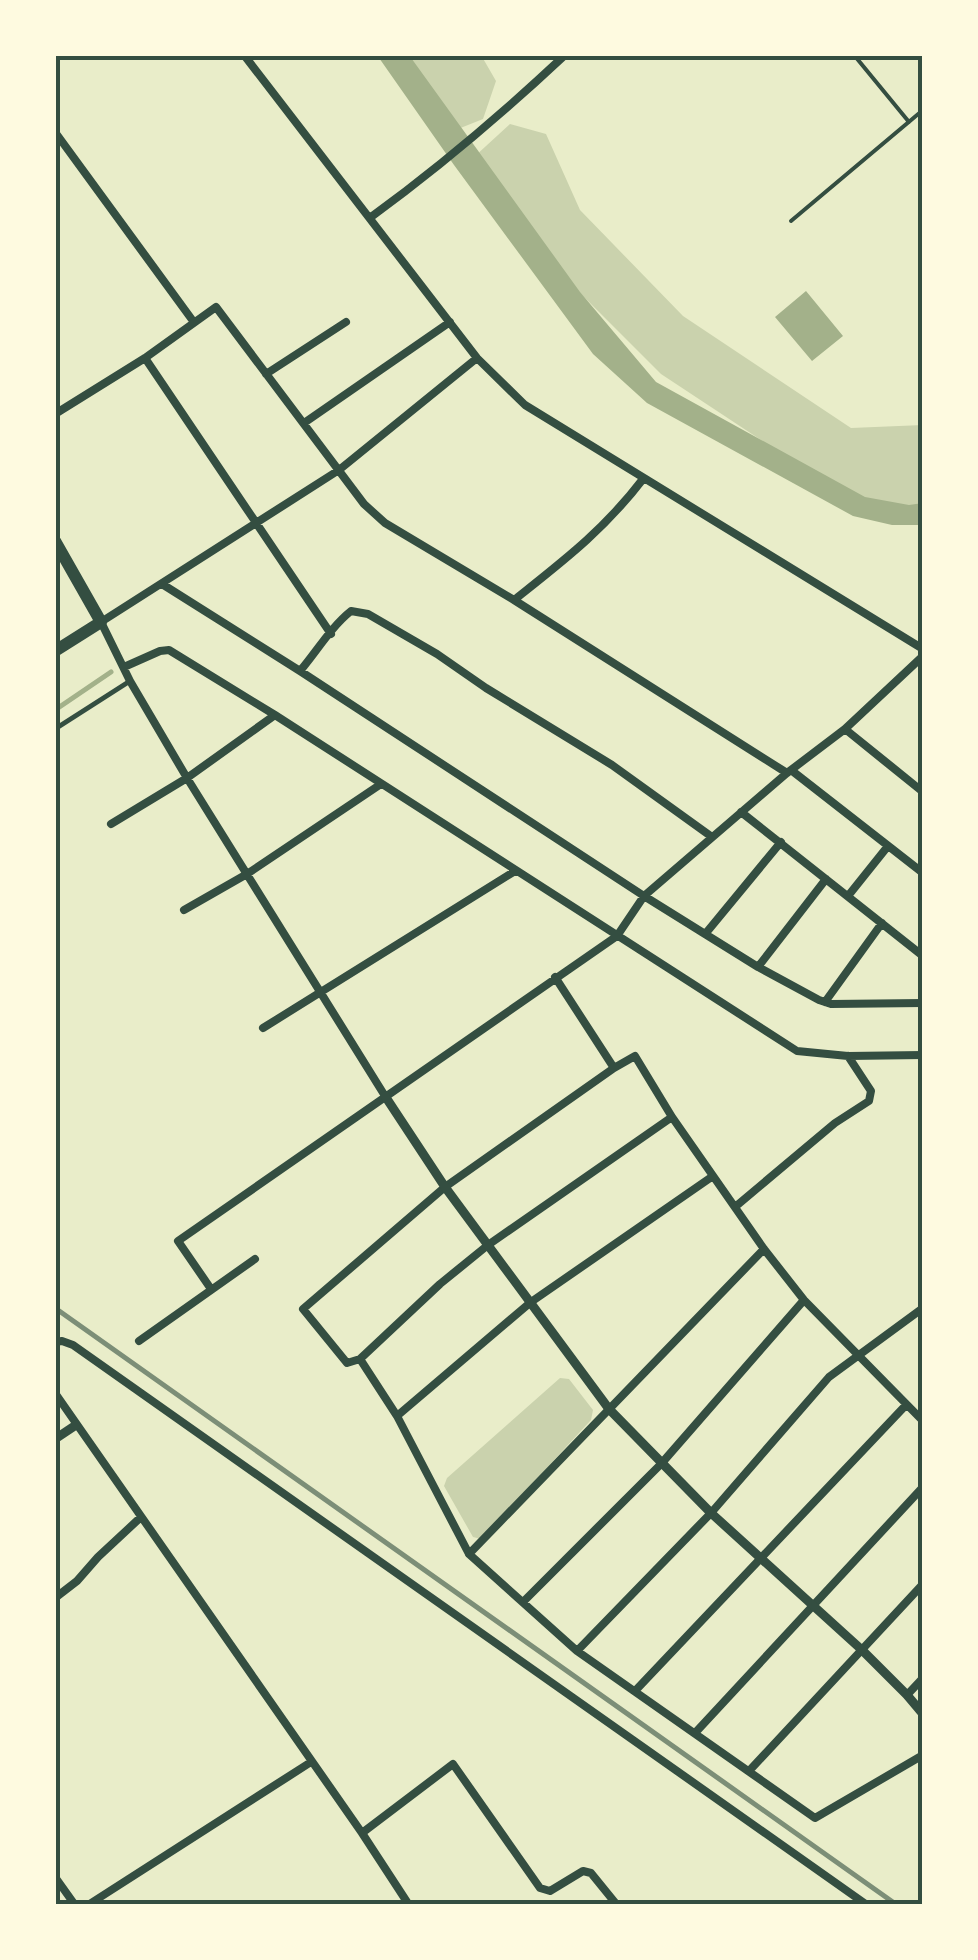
<svg xmlns="http://www.w3.org/2000/svg" width="978" height="1960" font-family="Karla,sans-serif">
  <style>
    .green { fill: #cad2ad }
    .water { fill: #a3b18a }
    .lines { fill: none; stroke-linecap: round; stroke-linejoin: round }
    .stream { stroke: #a3b18a; stroke-width: 5 }
    .service { stroke: #344e41; stroke-width: 4 }
    .pedestrian { stroke: #344e41; stroke-width: 5 }
    .minor { stroke: #344e41; stroke-width: 8 }
    .tertiary { stroke: #344e41; stroke-width: 9 }
    .trunk { stroke: #344e41; stroke-width: 12 }
    .rail { stroke: #7c8e77; stroke-width: 5 }
    .neatline { fill: none; stroke: #344e41; stroke-width: 4 }
  </style>
  <rect width="100%" height="100%" fill="#e9edc9"/>
  <path class="green" d="M 400,55 L 481,55 L 496,81 L 483,119 L 453,131 Z
    M 510,124 L 546,134 L 580,210 L 683,316 L 851,428 L 923,425 L 923,509 L 849,498 L 661,374 L 534,247 L 474,157 Z
    M 560,1378 L 569,1379 L 593,1410 L 591,1420 L 481,1539 L 473,1537 L 444,1486 L 447,1478 Z"/>
  <path class="water" d="M 377,55 L 409,55 L 580,292 L 656,382 L 865,497 L 909,505 L 923,503 L 923,525 L 892,525 L 853,516 L 647,403 L 593,354 L 454,165 Z
    M 806,291 L 843,336 L 812,361 L 775,317 Z"/>
  <g class="lines">
    <path class="stream" d="M 55,710 L 111,672"/>
    <path class="service" d="M 854,55 L 909,122
      M 791,221 L 923,110"/>
    <path class="pedestrian" d="M 55,729 L 130,681"/>
    <path class="minor" d="M 244,55 L 477,358 L 525,405 L 923,649
      M 55,132 L 193,321
      M 371,217 C 441,166 502,114 565,55
      M 145,358 L 331,634
      M 266,374 L 346,322
      M 55,414 L 145,358 L 216,307 L 364,504 L 385,523 L 514,600 L 787,773
      M 304,423 L 450,322
      M 162,584 L 300,671 L 644,896 L 758,967 L 819,1000 L 831,1004 L 923,1003
      M 514,600 C 563,561 604,530 643,479
      M 124,667 L 160,651 L 169,650 L 275,715 L 797,1051 L 848,1056 L 923,1055
      M 300,671 C 317,651 331,627 351,611 L 368,614 L 437,654 L 486,688 L 612,765 L 712,837
      M 845,729 L 923,792
      M 791,770 L 923,873
      M 741,812 L 923,956
      M 111,824 L 187,778 L 275,715
      M 848,896 L 888,846
      M 184,910 L 247,874 L 381,784
      M 706,933 L 781,842
      M 758,967 L 826,879
      M 555,977 L 614,1068
      M 825,1002 L 882,923
      M 263,1028 L 515,871
      M 385,1096 L 187,778 L 130,681 L 101,622 L 339,470 L 477,358
      M 735,1207 L 835,1123 L 869,1101 L 871,1091 L 848,1056
      M 211,1289 L 178,1241 L 617,936 L 644,896 L 787,773 L 845,729 L 923,656
      M 139,1341 L 255,1259
      M 55,1342 L 62,1341 L 73,1345 L 867,1905
      M 360,1359 L 440,1284 L 488,1245 L 672,1117
      M 55,1393 L 362,1833 L 409,1905
      M 397,1416 L 531,1302 L 713,1176
      M 923,1421 L 804,1300 L 764,1249 L 672,1117 L 635,1056 L 614,1068 L 445,1187 L 303,1309 L 347,1363 L 360,1359 L 397,1416 L 469,1554 L 577,1651 L 815,1818 L 923,1755
      M 469,1554 L 764,1249
      M 55,1598 L 77,1581 L 98,1557 L 141,1517
      M 523,1602 L 661,1464 L 804,1300
      M 577,1651 L 711,1513 L 829,1377 L 923,1308
      M 635,1691 L 906,1405
      M 907,1695 L 923,1678
      M 695,1733 L 923,1487
      M 749,1771 L 923,1584
      M 362,1833 L 453,1764 L 540,1888 L 550,1891 L 583,1871 L 591,1873 L 617,1905
      M 55,1877 L 75,1905
      M 88,1905 L 311,1762"/>
    <path class="tertiary" d="M 385,1096 L 445,1187 L 609,1409 L 711,1513 L 862,1650 L 907,1695 L 923,1714
      M 55,1439 L 76,1425"/>
    <path class="trunk" d="M 55,541 L 101,622 L 55,651"/>
    <path class="rail" d="M 55,1308 L 897,1905"/>
  </g>
  <rect width="978" height="1960" fill="none" stroke="#fefae0" stroke-width="115"/>
  <rect x="58" y="58" width="862" height="1844" class="neatline"/>
</svg>
